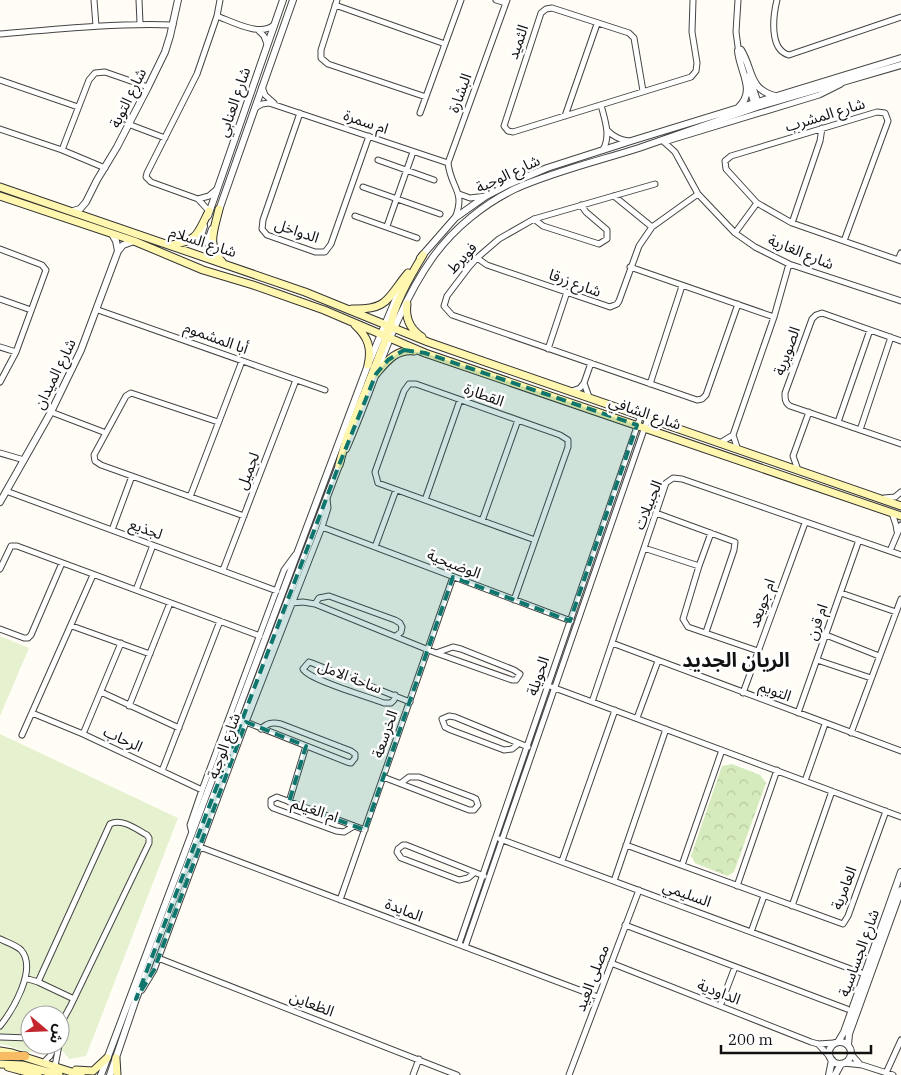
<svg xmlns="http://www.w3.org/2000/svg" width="901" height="1075" font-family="'IBM Plex Serif','Noto Sans Arabic',serif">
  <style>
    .park { fill: url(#park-crowns) }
    .pitch { fill: #e6f2cf; fill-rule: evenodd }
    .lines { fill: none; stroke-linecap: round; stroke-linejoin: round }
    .minor-casing { stroke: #444; stroke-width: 7 }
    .tertiary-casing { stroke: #444; stroke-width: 8 }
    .secondary-casing { stroke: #333; stroke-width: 9 }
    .trunk-casing { stroke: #222; stroke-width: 9 }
    .minor { stroke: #fff; stroke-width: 5 }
    .tertiary { stroke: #fff; stroke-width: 6 }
    .secondary { stroke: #fff6b0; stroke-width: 7 }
    .trunk { stroke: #f7bc64; stroke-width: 8 }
    .marked { fill: #0f766e; fill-opacity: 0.2; stroke: #0f766e; stroke-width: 4; stroke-dasharray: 10 6; stroke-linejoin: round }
    .labels { text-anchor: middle; stroke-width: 5; stroke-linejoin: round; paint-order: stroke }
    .street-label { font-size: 15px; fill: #111; stroke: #fff }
    .district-label { font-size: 20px; font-weight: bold; fill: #111; stroke: #fff }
  </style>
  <defs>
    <pattern id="park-crowns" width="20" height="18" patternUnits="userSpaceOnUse" patternTransform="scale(1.25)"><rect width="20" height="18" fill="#d5ebbd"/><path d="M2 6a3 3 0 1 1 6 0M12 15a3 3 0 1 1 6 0" fill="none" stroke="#b6c8a1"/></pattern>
  </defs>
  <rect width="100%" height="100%" fill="#fffdf5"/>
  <path class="park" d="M 732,764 L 760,775 L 766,783 L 734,872 L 727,876 L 695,863 L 691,856 L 722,766 Z"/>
  <path class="pitch" d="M 0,636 L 29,648 L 0,716 Z
    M 0,734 L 178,818 L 86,1056 L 69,1059 C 51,1033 44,1054 27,1052 C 18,1050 9,1045 0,1044 ZM 30,1015 L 60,1015 L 60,1045 L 30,1045 Z"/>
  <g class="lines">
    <g class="minor-casing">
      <path id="minor" d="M 94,0 L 96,26
        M 139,0 L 140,23
        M 337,0 L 321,50 L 321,58 L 328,64 L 426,97
        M 496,0 L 506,3
        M 738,0 L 736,32 L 739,54
        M 777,0 C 773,16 769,50 789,55 L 901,17
        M 335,5 L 445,44
        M 217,16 C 233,22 260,37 274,25
        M 259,31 L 264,36 L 267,44
        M 0,34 C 58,29 115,23 173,25
        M 749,75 L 759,105
        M 0,80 L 78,107
        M 748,84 L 755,107
        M 262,87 L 265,95 L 274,103
        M 643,91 L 634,38 L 629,33 L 552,8 L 546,9 L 541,13 L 504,126 L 508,131 L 513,132 L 691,77 L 696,71 L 697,63 L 692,32 L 693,0
        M 601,105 C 605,121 611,135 603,150
        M 255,108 L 262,104 L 269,103 L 448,163
        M 300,113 L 263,220 L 262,229 L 267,235 L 315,252 L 325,252 L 331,244 L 369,136
        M 420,113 L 461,0
        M 565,116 L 597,24
        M 128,124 L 165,138
        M 0,129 L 62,150 L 105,168
        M 608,131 C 614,137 620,140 629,141
        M 664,142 L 675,152 L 698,194 L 735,233 L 755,247 L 789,264 L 901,301
        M 664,142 L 819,95 L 841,84
        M 62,150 L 89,80 L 95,73 L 105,72 L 148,87
        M 378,160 L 434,180
        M 655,184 L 534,219 L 499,239 L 477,258 L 469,267 L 447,296 L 444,306 L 452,315 L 697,400 L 702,399 L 706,395 L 738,304
        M 363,187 L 440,214
        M 459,194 L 470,198 L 486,196
        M 614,196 L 652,227
        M 198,199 L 209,196 L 217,189
        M 209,211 L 198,199 L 151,182 L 146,177 L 147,173 L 197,74 L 217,16 L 220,0
        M 355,216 L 417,238
        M 455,218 C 466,191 451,189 448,163 L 507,0
        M 534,219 L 543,226 L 599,244 L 607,239 L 607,230 L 586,212 L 581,205
        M 792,223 L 820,141 L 822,128
        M 387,226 L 413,152
        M 735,233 L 757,203
        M 844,241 L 888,121 L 885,113 L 877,112 L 731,156 L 725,161 L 726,169 L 757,203 L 792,223 L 901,261
        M 0,249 L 42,265 L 46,270 L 16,352 L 0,382
        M 477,258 L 487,265 L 610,307 L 617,304 L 619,301 L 639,246 L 652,227 L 698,194
        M 898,260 L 901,253
        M 630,267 L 774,317
        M 0,299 L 31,310
        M 98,310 L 325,390
        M 901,341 L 822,313 L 816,315 L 812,319 L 785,393 C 785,399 785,403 790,406 L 901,444
        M 0,347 L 16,352
        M 548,349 L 567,292
        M 650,384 L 682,286
        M 572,391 L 580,388 L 584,383
        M 589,397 L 584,383 L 591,363
        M 51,412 L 106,433
        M 218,422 L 131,393 L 126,396 L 94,455 L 95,461 L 101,465 L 244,516
        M 838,422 L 870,330
        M 860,430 L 891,337
        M 733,435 L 738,450
        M 720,443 L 733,435 L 774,317 L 789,264
        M 0,453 L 24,460
        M 798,470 L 793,456 L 809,412
        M 6,491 L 277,591
        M 190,497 L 242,361
        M 884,498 L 895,497 L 901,492
        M 425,500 L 460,400
        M 656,513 L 735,542 L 734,550 L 706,632
        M 892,513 L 896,525 L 897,531
        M 482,521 L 518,420
        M 322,527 L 571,621
        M 112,530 L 132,476
        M 711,533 L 699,566 L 683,619 L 688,627 L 758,651
        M 375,547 L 396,490
        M 644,548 L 699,566
        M 890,551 L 901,525
        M 0,569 L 11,546 L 17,546 L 260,636
        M 223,570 L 296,380
        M 136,590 L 153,545
        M 841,593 L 896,612
        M 514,600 L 568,447 L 568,440 L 560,435 L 416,384 L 409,384 L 404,391 L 375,472 L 378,483 L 535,540
        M 292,603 L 303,602 L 315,604 L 436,653 L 512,680 L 516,680 L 520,674 L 514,670 L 461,649 L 453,647 L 436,653
        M 315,604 L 319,598 L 329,596 L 395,620 L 400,623 L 402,627 L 401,632 L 396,636
        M 72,626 L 150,654
        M 0,629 L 24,638 L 28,638 L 31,635 L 62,563
        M 826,635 L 879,656
        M 612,643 L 901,751
        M 817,660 L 871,678
        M 552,687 L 901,817
        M 101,692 L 179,728
        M 743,693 L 805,523
        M 395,695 L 394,700 L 391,703 L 384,703 C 369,697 309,680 303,669 L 309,662 L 312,663 L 410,702
        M 592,702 L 666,483 L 673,478 L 682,479 L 901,555
        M 129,706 L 170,603
        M 32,713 L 83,734 L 202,790
        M 798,713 L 859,540
        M 637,718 L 658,661
        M 246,722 L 347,762 L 351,763 L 355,758 L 355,754 L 351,751 L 281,724 C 272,722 267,723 261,729
        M 851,733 L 901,599
        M 83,734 L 121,643
        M 22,735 L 93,575
        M 518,744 L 512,749 L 504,750 L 451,730 L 445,727 L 442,719 L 449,716 L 455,717 L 528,747
        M 162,771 L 220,621
        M 383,777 L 469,810 L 474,810 L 478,805 L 476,799 L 472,797 L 419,777 L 409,777 L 401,783
        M 805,781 L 825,724
        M 289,802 L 306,746
        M 354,826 L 344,832 L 336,831 L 273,808 L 271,806 L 271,800 L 277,797 L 365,830
        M 192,833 L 190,825 L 202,790 L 284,570 L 295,555
        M 500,839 L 867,975
        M 626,845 L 843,924 L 848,916 L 886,811
        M 200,847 L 598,997
        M 562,861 L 615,710
        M 682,865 L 722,750
        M 474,873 L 468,878 L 459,880 L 401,858 L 397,852 L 398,849 L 403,845 L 406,845 L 484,876
        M 614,881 L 666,729
        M 737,886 L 777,770
        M 340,900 L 453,577
        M 792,906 L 832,791
        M 625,925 L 847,1009
        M 751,932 L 764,896
        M 0,939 C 6,942 16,945 21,950 C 38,969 12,1011 0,1026
        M 459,944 L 641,415
        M 465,947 L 648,418
        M 158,958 L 457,1075
        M 611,963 L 811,1042 L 818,1044 L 834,1043
        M 25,978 L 38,982 L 74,999
        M 38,982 L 110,824 C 122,818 136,829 147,835 L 149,838 L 149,843 L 70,1007 L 60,1025
        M 142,990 L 154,970 L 246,722 L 322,527 L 328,508 L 327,499
        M 720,1006 L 735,967
        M 0,1037 L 30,1038
        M 818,1044 L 830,1057
        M 851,1054 L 859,1063
        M 44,1062 L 50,1056 L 55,1045
        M 844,1063 L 862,1065 L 893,1075
        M 55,1066 L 59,1045
        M 886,1073 L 901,1040
        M 413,1075 L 419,1059
        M 569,1075 L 639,890"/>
    </g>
    <g class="tertiary-casing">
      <path id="tertiary" d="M 741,50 C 753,69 748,89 775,96
        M 738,108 C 757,90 740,73 738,51
        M 73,211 L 80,209 L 86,202 L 97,180 L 117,147 L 148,87 L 165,52 L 170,36 L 178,0
        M 218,213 L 293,0
        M 208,216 L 283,0
        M 204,226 L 200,239 L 203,243 L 208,241 L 212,229
        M 112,234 L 116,241 L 118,251
        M 420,258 L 455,218 L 486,196 L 507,185 L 547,168 L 631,141 L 901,58
        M 346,449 C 374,386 393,313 433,257 C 454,228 485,203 517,188 C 556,171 598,161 639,148 C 679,134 719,120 760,106 C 807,92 854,79 901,65
        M 0,502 L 51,412 L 81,350 L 118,251 L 123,245 L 134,241
        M 838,1042 L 844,1032 L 901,872
        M829 1053a11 11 0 1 1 22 0a11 11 0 1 1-22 0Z
        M 848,1045 L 849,1034 L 901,890
        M 101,1075 L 368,365 L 403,282
        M 110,1075 L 136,999 L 341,460
        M 829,1075 L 832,1060
        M 835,1075 L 841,1064"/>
    </g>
    <g class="secondary-casing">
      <path id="secondary" d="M 0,187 L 305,292 L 428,342 L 901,506
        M 0,196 L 134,241 L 203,270 L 253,285 L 324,310 L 425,353 L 901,516
        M 219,209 C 214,232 206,244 223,263
        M 172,245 C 199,240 197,234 209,211
        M 407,304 C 405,318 410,329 422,337
        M 352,309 C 389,310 387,298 408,273
        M 355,325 C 368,337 372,348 368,365
        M 390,330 C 392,307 411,275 423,255
        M 376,374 C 387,361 396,349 414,351
        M 339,465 L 347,437 L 387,336 L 387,331
        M 0,1051 L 12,1053 L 81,1075
        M 116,1058 L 117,1075
        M 0,1064 L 22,1065 L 59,1075
        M 8,1067 L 38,1075
        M 76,1070 L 93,1071 L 107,1058"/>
    </g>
    <g class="trunk-casing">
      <path id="trunk" d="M 0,1056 L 25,1056"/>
    </g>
    <use href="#minor" class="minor"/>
    <use href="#tertiary" class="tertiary"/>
    <use href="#secondary" class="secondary"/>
    <use href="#trunk" class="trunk"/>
  </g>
  <path class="marked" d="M 404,350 L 425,353 L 637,425 L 570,621 L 453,577 L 365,830 L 289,802 L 306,746 L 246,722 L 154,970 L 136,999 L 339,465 L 376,374 L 388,360 Z"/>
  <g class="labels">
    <g class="street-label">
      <text transform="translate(518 42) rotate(-71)" y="5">الثميد</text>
      <text transform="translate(460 93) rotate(-70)" y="5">البشارة</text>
      <text transform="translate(128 98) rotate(-64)" y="5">شارع التوبة</text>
      <text transform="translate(234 102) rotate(-71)" y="5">شارع العنابي</text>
      <text transform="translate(825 115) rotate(-17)" y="5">شارع المشرب</text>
      <text transform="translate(366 122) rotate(19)" y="5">ام سمرة</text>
      <text transform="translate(508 174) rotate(-25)" y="5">شارع الوجبة</text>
      <text transform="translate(297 231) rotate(19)" y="5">الدواخل</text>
      <text transform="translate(203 242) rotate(18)" y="5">شارع السلام</text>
      <text transform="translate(801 252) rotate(22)" y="5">شارع الغارية</text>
      <text transform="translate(462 258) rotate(-47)" y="5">فويرط</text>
      <text transform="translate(575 283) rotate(20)" y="5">شارع زرقا</text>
      <text transform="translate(216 338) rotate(20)" y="5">أبا المشموم</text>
      <text transform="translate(787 351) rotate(-70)" y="5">الصويرية</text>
      <text transform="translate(55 374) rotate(-64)" y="5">شارع الميدان</text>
      <text transform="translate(484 395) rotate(20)" y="5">القطارة</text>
      <text transform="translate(645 413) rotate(19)" y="5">شارع الشافي</text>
      <text transform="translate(248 471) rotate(-69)" y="5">لجميل</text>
      <text transform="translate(648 505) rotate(-68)" y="5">الجبيلات</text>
      <text transform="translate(146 529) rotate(20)" y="5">لجذيع</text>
      <text transform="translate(454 564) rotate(21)" y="5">الوضيحية</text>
      <text transform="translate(762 603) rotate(-70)" y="5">ام جويعد</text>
      <text transform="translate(817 622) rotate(-71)" y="5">ام قرن</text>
      <text transform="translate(538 676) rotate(-71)" y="5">الحويلة</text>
      <text transform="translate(350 677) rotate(21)" y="5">ساحة الامل</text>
      <text transform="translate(775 691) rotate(20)" y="5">التويم</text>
      <text transform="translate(385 734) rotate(-71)" y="5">الخرسعة</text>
      <text transform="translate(123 739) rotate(25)" y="5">الرحاب</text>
      <text transform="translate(224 746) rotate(-70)" y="5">شارع الوجبة</text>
      <text transform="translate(315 810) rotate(19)" y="5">ام الغيلم</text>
      <text transform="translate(844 888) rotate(-69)" y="5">العامرية</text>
      <text transform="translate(687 894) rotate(20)" y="5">السليمي</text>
      <text transform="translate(404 910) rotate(21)" y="5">المايدة</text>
      <text transform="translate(859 953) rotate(-70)" y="5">شارع الجساسية</text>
      <text transform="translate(592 978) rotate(-69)" y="5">مصلى العيد</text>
      <text transform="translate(719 992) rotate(21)" y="5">الداودية</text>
      <text transform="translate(312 1004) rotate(21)" y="5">الظعاين</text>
    </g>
    <g class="district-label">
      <text x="736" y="667">الريان الجديد</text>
    </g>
  </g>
  <g transform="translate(45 1030) rotate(109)"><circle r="24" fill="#ffffff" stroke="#a0a0a0"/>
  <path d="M0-4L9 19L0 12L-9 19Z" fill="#c4262e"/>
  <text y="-8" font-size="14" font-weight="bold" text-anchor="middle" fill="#111111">ش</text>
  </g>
  <path d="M721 1045v8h150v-8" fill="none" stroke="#111111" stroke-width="2.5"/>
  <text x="728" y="1045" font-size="15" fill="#111111" stroke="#ffffff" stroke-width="4" paint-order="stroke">200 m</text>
</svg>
